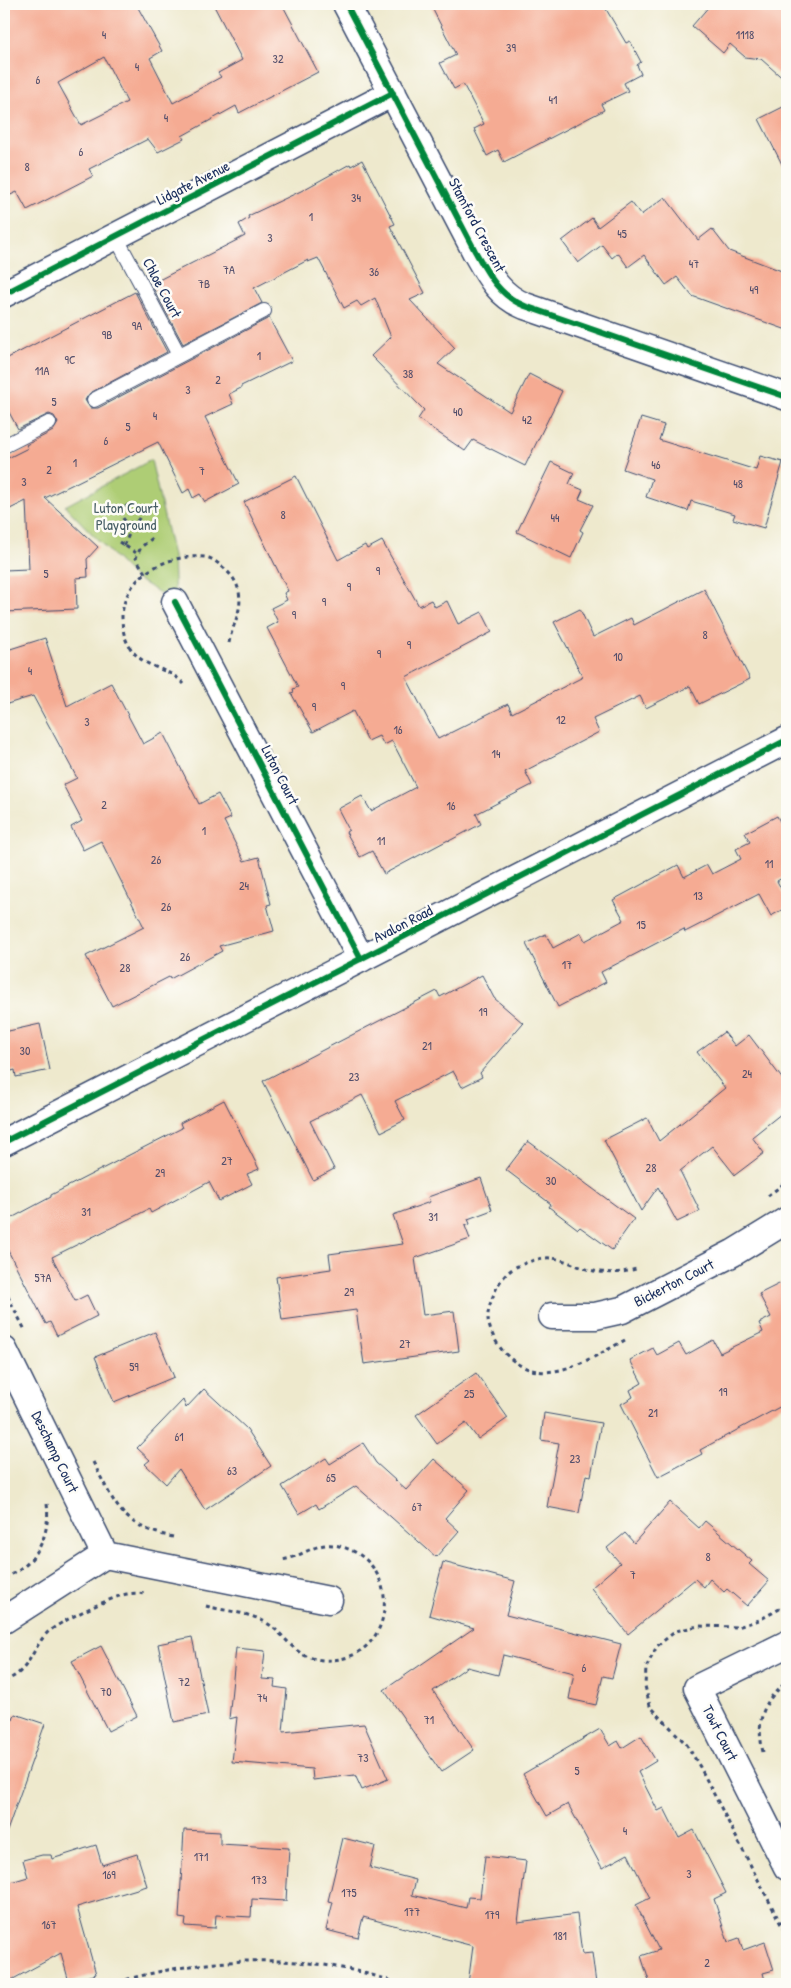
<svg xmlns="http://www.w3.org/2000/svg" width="791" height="1988" font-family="'Patrick Hand',sans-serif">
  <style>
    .green { fill: #aecd74; stroke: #647e69 }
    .building { fill: #f5ab93; fill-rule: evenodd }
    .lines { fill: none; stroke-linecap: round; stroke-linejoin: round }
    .service-casing { stroke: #3b4b6f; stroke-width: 16 }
    .minor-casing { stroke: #3b4b6f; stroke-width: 29 }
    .path { stroke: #3b4b6f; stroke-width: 3; stroke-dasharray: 4 4; stroke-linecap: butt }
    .service { stroke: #fff; stroke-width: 14 }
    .minor { stroke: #fff; stroke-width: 26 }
    .cycleway-casing { stroke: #fdfcf7; stroke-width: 9 }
    .cycleway { stroke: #00873e; stroke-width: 6 }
    .labels { text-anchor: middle; stroke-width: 5; stroke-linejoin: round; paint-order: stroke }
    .number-label { font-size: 12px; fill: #524e6b }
    .street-label { font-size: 15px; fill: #1b2f5e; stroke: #fdfcf7 }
    .park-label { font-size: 15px; fill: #475e65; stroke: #fdfcf7 }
  </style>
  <rect width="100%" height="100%" fill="#fdfcf7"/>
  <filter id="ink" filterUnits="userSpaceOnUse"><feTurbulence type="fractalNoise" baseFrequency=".02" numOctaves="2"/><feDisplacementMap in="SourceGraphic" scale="10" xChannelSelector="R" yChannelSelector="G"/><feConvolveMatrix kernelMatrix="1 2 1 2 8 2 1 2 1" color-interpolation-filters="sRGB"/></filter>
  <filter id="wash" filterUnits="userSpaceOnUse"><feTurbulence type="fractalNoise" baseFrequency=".0096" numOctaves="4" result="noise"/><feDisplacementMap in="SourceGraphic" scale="20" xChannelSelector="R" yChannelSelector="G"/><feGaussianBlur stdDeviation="1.12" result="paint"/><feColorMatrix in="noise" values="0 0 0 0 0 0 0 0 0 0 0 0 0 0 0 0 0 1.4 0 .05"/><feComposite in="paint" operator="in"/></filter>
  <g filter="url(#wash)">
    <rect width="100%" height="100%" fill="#eee9cd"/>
    <path class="green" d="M 151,460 L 173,556 L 175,602 L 135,578 L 65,506 Z"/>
    <g id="blocks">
      <path class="building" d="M 4,4 L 136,4 L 162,51 L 150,58 L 173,103 L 221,77 L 218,73 L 242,60 L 213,4 L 282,4 L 318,72 L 239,113 L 236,106 L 182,136 L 184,139 L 158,152 L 148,139 L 89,169 L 93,176 L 27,210 L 17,192 L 4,198 ZM 104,57 L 127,102 L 81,125 L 58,83 Z
        M 430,4 L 603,4 L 626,43 L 630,41 L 641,62 L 637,65 L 641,74 L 624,83 L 628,91 L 601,104 L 604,110 L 504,162 L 498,150 L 487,156 L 474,129 L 484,124 L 463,84 L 454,89 L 440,63 L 456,55 Z
        M 711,4 L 787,4 L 787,82 L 761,59 L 745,57 L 730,44 L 723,53 L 692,26 Z
        M 787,105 L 787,174 L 759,119 Z
        M 362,160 L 395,224 L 390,226 L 425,293 L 410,300 L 455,348 L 438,364 L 510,412 L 529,374 L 562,391 L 525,466 L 473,440 L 465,451 L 418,419 L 424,410 L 371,356 L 391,337 L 375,298 L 361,306 L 357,301 L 344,308 L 318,258 L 308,262 L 308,260 L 254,288 L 262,303 L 183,344 L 151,284 L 245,236 L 239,224 L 249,218 L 248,216 L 301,191 L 350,164 L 351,166 Z
        M 665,197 L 698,240 L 712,229 L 729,251 L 787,273 L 787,330 L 692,296 L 677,277 L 666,285 L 644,255 L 628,267 L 618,253 L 612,258 L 602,245 L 578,263 L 562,241 L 592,218 L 598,227 L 631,202 L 641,215 Z
        M 135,292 L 167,352 L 90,393 L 85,400 L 90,408 L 98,408 L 269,318 L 292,361 L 241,386 L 241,388 L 229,394 L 233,404 L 205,417 L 239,484 L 205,502 L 200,494 L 193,498 L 189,489 L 183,493 L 158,442 L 45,498 L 98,547 L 87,559 L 88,577 L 76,578 L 77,609 L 4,612 L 4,570 L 29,569 L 26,501 L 4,512 L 4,460 L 28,448 L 26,445 L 53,431 L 58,423 L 54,416 L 49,414 L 18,429 L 4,403 L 4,360 Z
        M 641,418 L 664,425 L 659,440 L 704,454 L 756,470 L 760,456 L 783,462 L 764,528 L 733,519 L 735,514 L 691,501 L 688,511 L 646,497 L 652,479 L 623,469 Z
        M 551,462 L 574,473 L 569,484 L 583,490 L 579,499 L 593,505 L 580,530 L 583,532 L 571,558 L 517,532 Z
        M 296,476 L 338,560 L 365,545 L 367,549 L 382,541 L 419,606 L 431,600 L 435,607 L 447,601 L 458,624 L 482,612 L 492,632 L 406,677 L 438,739 L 508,704 L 512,713 L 583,677 L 554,622 L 580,609 L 593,637 L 631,618 L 634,625 L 704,589 L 750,679 L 699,704 L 690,686 L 646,708 L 640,696 L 593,719 L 599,732 L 525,771 L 532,785 L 476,814 L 481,824 L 449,841 L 448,840 L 384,874 L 372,851 L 360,857 L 346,832 L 349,830 L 338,809 L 362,796 L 371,811 L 416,787 L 392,741 L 384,745 L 379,736 L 368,741 L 353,711 L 313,732 L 291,693 L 294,692 L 293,689 L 298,687 L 267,628 L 278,622 L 271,608 L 287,600 L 284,593 L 288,591 L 244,502 Z
        M 45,638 L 67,706 L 111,683 L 143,744 L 163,733 L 199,804 L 218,794 L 231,818 L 224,821 L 244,861 L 259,857 L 271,904 L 267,905 L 274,931 L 219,946 L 222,951 L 170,979 L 169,977 L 112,1006 L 86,956 L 144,927 L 101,841 L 83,850 L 71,827 L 82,821 L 63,785 L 77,778 L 33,696 L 4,705 L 4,651 Z
        M 777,816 L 787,835 L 787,875 L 777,881 L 787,900 L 787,907 L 771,916 L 759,894 L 685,932 L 684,929 L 601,972 L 606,982 L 558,1007 L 526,944 L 546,934 L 553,948 L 581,933 L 585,941 L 624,920 L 613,900 L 678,865 L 684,877 L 707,865 L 712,874 L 741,859 L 736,849 L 750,842 L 745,833 Z
        M 482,975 L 494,998 L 523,1023 L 480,1073 L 482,1077 L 462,1087 L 453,1071 L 395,1101 L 405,1120 L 381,1132 L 362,1095 L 310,1121 L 334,1169 L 313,1180 L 263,1081 L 437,991 L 440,997 Z
        M 40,1024 L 50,1070 L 16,1077 L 15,1070 L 4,1073 L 4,1032 Z
        M 724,1032 L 735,1046 L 749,1035 L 787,1085 L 787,1109 L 752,1137 L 764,1153 L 735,1175 L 712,1146 L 680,1171 L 700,1211 L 677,1222 L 658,1187 L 641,1211 L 604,1140 L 647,1118 L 659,1141 L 725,1088 L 697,1052 Z
        M 224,1100 L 259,1169 L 247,1174 L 252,1184 L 219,1201 L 209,1182 L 151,1213 L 149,1209 L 52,1257 L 75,1301 L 87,1295 L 97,1316 L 57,1336 L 50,1322 L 46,1324 L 4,1243 L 4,1222 L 51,1197 L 51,1195 L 182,1128 L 180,1123 Z
        M 528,1141 L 634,1219 L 612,1250 L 580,1227 L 578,1229 L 549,1207 L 551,1204 L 506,1170 Z
        M 481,1178 L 492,1210 L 468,1219 L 470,1224 L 465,1226 L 470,1239 L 415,1258 L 423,1315 L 454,1311 L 459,1351 L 364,1364 L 356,1310 L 282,1320 L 276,1277 L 331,1269 L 329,1254 L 403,1244 L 393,1215 L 430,1202 L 428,1197 Z
        M 787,1280 L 787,1403 L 700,1450 L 702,1454 L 658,1477 L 621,1404 L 633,1397 L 630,1390 L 642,1383 L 630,1360 L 653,1348 L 657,1355 L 679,1343 L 686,1355 L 713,1340 L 720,1353 L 763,1332 L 759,1323 L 771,1317 L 759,1294 Z
        M 155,1332 L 174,1377 L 114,1402 L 95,1357 Z
        M 476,1373 L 508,1418 L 478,1439 L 466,1423 L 437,1444 L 416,1415 Z
        M 204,1389 L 247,1429 L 271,1466 L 205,1510 L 179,1469 L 166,1484 L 145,1464 L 150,1460 L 137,1448 L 183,1400 L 186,1408 Z
        M 544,1413 L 601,1423 L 591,1476 L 586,1475 L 579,1513 L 547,1507 L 559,1443 L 541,1440 Z
        M 363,1443 L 376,1463 L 406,1490 L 434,1459 L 469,1490 L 445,1518 L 459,1531 L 436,1557 L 356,1486 L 319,1509 L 316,1504 L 299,1514 L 282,1486 L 326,1458 L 330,1464 Z
        M 670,1502 L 699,1528 L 705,1521 L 752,1561 L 749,1564 L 769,1581 L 747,1606 L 727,1589 L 724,1592 L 710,1579 L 704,1587 L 695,1579 L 628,1634 L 591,1588 L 620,1563 L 607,1548 L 625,1533 L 634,1543 Z
        M 443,1562 L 515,1581 L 506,1615 L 621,1644 L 612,1678 L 603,1676 L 596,1705 L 569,1699 L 574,1673 L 503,1655 L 498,1675 L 467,1667 L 433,1691 L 474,1750 L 441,1772 L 384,1690 L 474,1628 L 429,1615 Z
        M 192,1637 L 208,1715 L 174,1722 L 158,1644 Z
        M 101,1646 L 137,1716 L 108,1731 L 72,1661 Z
        M 236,1648 L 265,1651 L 262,1679 L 275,1680 L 274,1687 L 287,1689 L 283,1732 L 364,1724 L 388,1779 L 362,1790 L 355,1775 L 313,1780 L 312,1769 L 232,1762 L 237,1717 L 229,1719 Z
        M 15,1714 L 45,1724 L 7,1831 L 4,1830 L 4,1717 L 13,1720 Z
        M 600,1729 L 610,1746 L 618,1741 L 622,1748 L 641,1736 L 656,1761 L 638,1772 L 658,1811 L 664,1808 L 679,1838 L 694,1830 L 726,1893 L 714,1899 L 728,1942 L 739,1938 L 743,1950 L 765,1942 L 774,1970 L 763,1973 L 766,1984 L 650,1984 L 641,1956 L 659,1950 L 636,1905 L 650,1898 L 628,1854 L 602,1868 L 568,1804 L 547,1816 L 523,1774 Z
        M 184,1830 L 220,1832 L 220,1844 L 289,1848 L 286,1901 L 252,1899 L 251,1917 L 216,1915 L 215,1928 L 185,1926 L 186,1919 L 179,1918 Z
        M 343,1838 L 375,1846 L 370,1868 L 416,1880 L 412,1895 L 466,1908 L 468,1897 L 480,1898 L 485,1856 L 526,1861 L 518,1922 L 577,1914 L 582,1954 L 592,1953 L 596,1984 L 468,1984 L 473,1946 L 363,1917 L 358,1938 L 326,1930 L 333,1902 L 328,1901 Z
        M 96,1845 L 102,1865 L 137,1854 L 147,1886 L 77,1907 L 96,1974 L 69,1982 L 61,1953 L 4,1984 L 4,1884 L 28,1877 L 23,1860 L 42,1855 L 51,1855 L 52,1859 Z"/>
    </g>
  </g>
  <g filter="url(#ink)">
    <use href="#blocks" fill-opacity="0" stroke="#3b4b6f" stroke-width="1"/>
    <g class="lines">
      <g class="service-casing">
        <path id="service" d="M 116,237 L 179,355
          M 94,400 L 264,311
          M 4,446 L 49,423"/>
      </g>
      <g class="minor-casing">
        <path id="minor" d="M 346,4 L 475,251 C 488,274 499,296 525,306 L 787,397
          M 4,294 L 393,93
          M 175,602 L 361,959
          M 4,1142 L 787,740
          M 552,1316 L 595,1316 L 622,1310 L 733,1253 L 787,1220
          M 4,1350 L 105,1555
          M 4,1620 L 105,1555 L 329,1600
          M 787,1644 L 697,1688 L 787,1867"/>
      </g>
      <path class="path" d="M122 514a9 9 0 1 1 18 0a9 9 0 1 1-18 0Z
        M 119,542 L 138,554
        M 124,546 L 129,534 L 130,523
        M 145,573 L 136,558 L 141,547 L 154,537
        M 184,684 C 169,667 146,670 131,649 C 124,639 122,628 122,616 C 124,582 154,561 187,557 C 193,557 203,556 209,558 C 215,560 220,565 225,569 C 232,576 237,582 239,592 C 243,611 232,625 229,643
        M 768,1196 L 787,1181
        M 4,1289 L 25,1330
        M 625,1340 C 601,1353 565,1376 537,1371 C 513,1368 491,1343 488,1319 C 487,1309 493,1296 497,1287 C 501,1279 510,1269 518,1266 C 528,1262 540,1257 551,1258 C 562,1259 573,1264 583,1268 C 600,1274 619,1274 636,1269
        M 93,1462 C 116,1506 121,1526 173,1537
        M 4,1577 C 35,1568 51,1535 47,1504
        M 787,1605 L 759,1620 L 738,1627 L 698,1626 L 676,1631 L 657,1646 L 646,1668 L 645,1686 L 650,1706 L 687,1745 L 700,1767 L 787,1936
        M 206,1606 C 224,1611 248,1612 265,1622 C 288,1635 292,1658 323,1660 C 396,1665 407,1562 339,1546 C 316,1540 302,1558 281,1560
        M 4,1681 C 30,1672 31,1650 47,1633 C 58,1622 111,1597 127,1594 C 133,1593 140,1593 146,1594
        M 763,1752 C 756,1721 762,1701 787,1682
        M 111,1984 C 204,1956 307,1950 400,1984"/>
      <use href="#service" class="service"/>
      <use href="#minor" class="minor"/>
      <g class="cycleway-casing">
        <path id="cycleway" d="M 346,4 L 475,251 C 488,274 499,296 525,306 L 787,397
          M 4,294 L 393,93
          M 175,602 L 361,959
          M 4,1142 L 787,740"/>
      </g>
      <use href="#cycleway" class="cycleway"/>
    </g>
  </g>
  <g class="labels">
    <g class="number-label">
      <text x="104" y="39">4</text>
      <text x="745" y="39">1118</text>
      <text x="511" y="52">39</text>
      <text x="278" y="63">32</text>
      <text x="137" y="71">4</text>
      <text x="38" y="84">6</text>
      <text x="553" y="104">41</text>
      <text x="166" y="122">4</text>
      <text x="81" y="156">6</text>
      <text x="27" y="171">8</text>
      <text x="356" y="202">34</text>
      <text x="311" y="221">1</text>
      <text x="622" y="238">45</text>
      <text x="270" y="242">3</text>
      <text x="694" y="268">47</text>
      <text x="229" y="274">7A</text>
      <text x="374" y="276">36</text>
      <text x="204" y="288">7B</text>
      <text x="754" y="294">49</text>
      <text x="137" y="330">9A</text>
      <text x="107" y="339">9B</text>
      <text x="259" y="360">1</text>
      <text x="70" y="364">9C</text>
      <text x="42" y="375">11A</text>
      <text x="408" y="378">38</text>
      <text x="218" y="384">2</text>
      <text x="188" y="394">3</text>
      <text x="54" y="406">5</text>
      <text x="458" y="416">40</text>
      <text x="155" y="420">4</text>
      <text x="527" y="424">42</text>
      <text x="128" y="431">5</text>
      <text x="106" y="445">6</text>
      <text x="75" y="467">1</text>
      <text x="656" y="469">46</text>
      <text x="49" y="474">2</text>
      <text x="202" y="475">7</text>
      <text x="24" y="486">3</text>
      <text x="738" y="488">48</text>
      <text x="283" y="519">8</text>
      <text x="555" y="522">44</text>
      <text x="378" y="575">9</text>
      <text x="46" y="578">5</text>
      <text x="349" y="591">9</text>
      <text x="324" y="606">9</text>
      <text x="294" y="619">9</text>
      <text x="705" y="639">8</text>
      <text x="409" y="649">9</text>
      <text x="379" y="658">9</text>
      <text x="618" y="661">10</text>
      <text x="30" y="675">4</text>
      <text x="343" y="690">9</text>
      <text x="314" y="711">9</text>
      <text x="561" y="724">12</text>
      <text x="87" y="726">3</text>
      <text x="398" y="734">16</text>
      <text x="496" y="758">14</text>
      <text x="104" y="809">2</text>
      <text x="451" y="810">16</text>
      <text x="204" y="835">1</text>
      <text x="381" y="845">11</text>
      <text x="156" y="864">26</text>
      <text x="769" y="868">11</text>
      <text x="244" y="890">24</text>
      <text x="698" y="900">13</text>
      <text x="166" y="911">26</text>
      <text x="641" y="929">15</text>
      <text x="185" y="961">26</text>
      <text x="567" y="969">17</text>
      <text x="125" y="972">28</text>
      <text x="483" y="1016">19</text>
      <text x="427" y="1050">21</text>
      <text x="25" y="1055">30</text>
      <text x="747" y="1078">24</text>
      <text x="354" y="1081">23</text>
      <text x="227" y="1165">27</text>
      <text x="651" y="1172">28</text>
      <text x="160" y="1177">29</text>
      <text x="551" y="1185">30</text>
      <text x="86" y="1216">31</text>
      <text x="433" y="1221">31</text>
      <text x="43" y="1282">57A</text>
      <text x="349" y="1296">29</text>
      <text x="405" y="1348">27</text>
      <text x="134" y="1371">59</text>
      <text x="723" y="1396">19</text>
      <text x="469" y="1398">25</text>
      <text x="653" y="1417">21</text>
      <text x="179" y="1441">61</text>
      <text x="575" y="1463">23</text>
      <text x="232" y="1475">63</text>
      <text x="331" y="1482">65</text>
      <text x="417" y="1511">67</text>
      <text x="708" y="1561">8</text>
      <text x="633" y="1579">7</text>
      <text x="584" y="1672">6</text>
      <text x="184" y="1686">72</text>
      <text x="106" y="1696">70</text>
      <text x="262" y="1702">74</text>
      <text x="429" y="1724">71</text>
      <text x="363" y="1762">73</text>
      <text x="577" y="1775">5</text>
      <text x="625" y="1835">4</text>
      <text x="201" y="1861">171</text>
      <text x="689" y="1878">3</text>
      <text x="109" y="1879">169</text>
      <text x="259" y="1884">173</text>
      <text x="349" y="1897">175</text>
      <text x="412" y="1916">177</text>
      <text x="492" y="1919">179</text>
      <text x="49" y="1929">167</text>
      <text x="560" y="1940">181</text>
      <text x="707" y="1967">2</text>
    </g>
    <g class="street-label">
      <text transform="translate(193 183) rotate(-27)" y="5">Lidgate Avenue</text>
      <text transform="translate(477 225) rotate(62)" y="5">Stamford Crescent</text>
      <text transform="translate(162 288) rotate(62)" y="5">Chloe Court</text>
      <text transform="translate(280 775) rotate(63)" y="5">Luton Court</text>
      <text transform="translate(403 924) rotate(-27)" y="5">Avalon Road</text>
      <text transform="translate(674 1283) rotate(-27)" y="5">Bickerton Court</text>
      <text transform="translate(55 1452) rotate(64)" y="5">Deschamp Court</text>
      <text transform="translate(720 1733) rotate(63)" y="5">Towt Court</text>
    </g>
    <g class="park-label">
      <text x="126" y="513">Luton Court<tspan x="126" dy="17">Playground</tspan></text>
    </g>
  </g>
  <rect width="791" height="1988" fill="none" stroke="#fdfcf7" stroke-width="20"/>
</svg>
